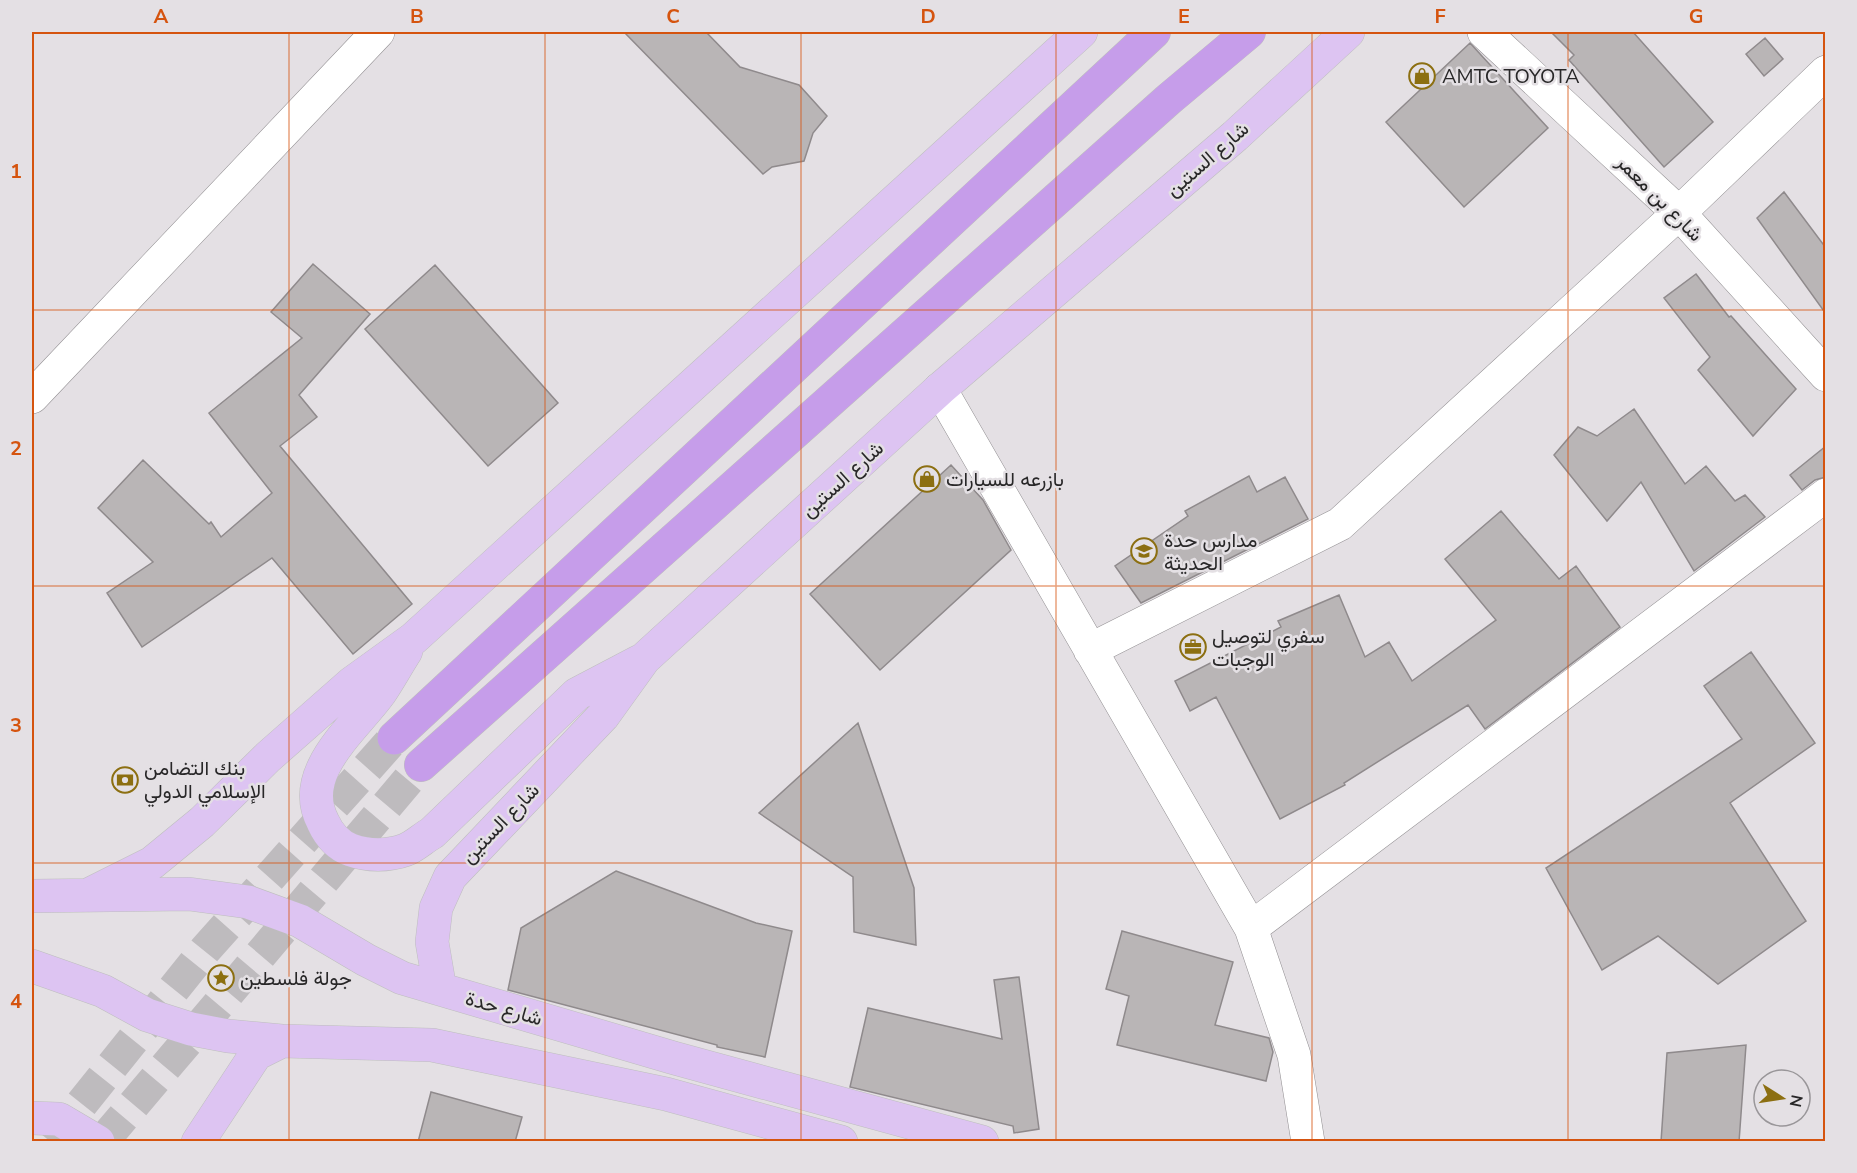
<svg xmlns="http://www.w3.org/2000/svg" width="1857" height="1173" font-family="'Nunito Sans',Vazirmatn,sans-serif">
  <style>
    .building { fill: #b9b5b6; stroke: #8f8a8c; stroke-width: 1.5 }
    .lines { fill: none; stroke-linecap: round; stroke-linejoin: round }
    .highway-tunnel { stroke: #bebbbe; stroke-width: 33; stroke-dasharray: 33 16; stroke-linecap: butt }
    .minor-casing { stroke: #939093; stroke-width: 34 }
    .major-casing { stroke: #bebebe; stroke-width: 34 }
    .highway-casing { stroke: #bebebe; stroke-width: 34 }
    .minor { stroke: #fff; stroke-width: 33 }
    .major { stroke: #ddc4f2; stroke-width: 33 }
    .highway { stroke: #c69dea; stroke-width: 33 }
    .grid { fill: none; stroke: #d5540f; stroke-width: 1.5; stroke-opacity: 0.55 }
    .labels { text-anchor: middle; stroke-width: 5; stroke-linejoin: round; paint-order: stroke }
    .poi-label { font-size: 20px; fill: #282728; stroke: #e4e0e4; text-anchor: start }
    .street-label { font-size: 20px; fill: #282728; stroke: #e4e0e4 }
    .neatline { fill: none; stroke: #d5540f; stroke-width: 2 }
    .grid-label { font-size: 20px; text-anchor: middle; font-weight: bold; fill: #d5540f }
  </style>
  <rect width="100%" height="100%" fill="#e4e0e4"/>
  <path class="building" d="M 624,32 L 706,32 L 740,67 L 799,85 L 827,116 L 813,133 L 804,161 L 772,167 L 763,174 Z
    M 1551,32 L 1633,32 L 1713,122 L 1664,167 L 1569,60 L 1574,55 Z
    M 1765,38 L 1783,59 L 1764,76 L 1746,54 Z
    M 1470,43 L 1548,128 L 1464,207 L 1386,122 Z
    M 1784,192 L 1826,248 L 1826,314 L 1757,218 Z
    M 313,264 L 370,314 L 299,395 L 317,417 L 280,446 L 412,604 L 353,654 L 272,558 L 142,647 L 107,593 L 153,562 L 98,508 L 143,460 L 209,524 L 211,522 L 221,537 L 272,493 L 209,413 L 302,338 L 271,312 Z
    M 435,265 L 558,403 L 488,466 L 365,329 Z
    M 1696,274 L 1729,317 L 1731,316 L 1796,389 L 1753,436 L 1698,370 L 1710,357 L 1664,298 Z
    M 1634,409 L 1685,484 L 1706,466 L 1735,501 L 1745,495 L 1765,517 L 1694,571 L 1641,482 L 1607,521 L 1554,455 L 1578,427 L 1597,436 Z
    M 1826,446 L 1826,477 L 1815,480 L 1802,490 L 1790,475 Z
    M 951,465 L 983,500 L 1011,550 L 880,670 L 810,594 Z
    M 1249,476 L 1257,492 L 1285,477 L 1308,519 L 1141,603 L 1115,566 L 1188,516 L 1185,511 Z
    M 1501,511 L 1559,579 L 1576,566 L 1620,627 L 1485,729 L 1468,705 L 1344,783 L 1345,785 L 1280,819 L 1216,697 L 1190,711 L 1175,681 L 1281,627 L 1278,621 L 1339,595 L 1365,657 L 1389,642 L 1412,681 L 1496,620 L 1445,559 Z
    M 1751,652 L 1815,743 L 1730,803 L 1806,921 L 1718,984 L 1658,936 L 1602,970 L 1546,868 L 1742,739 L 1704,686 Z
    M 858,723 L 914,888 L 916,945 L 854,932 L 853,877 L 759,813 Z
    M 616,871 L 756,923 L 792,931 L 765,1057 L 717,1047 L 717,1045 L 508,990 L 521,928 Z
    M 1122,931 L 1233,962 L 1215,1025 L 1269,1038 L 1273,1052 L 1266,1081 L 1117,1045 L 1129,996 L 1106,989 Z
    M 1019,977 L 1039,1129 L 1014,1133 L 1013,1126 L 850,1087 L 868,1008 L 1002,1039 L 994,980 Z
    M 1746,1045 L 1739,1142 L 1661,1142 L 1667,1053 Z
    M 431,1092 L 522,1117 L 515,1142 L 418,1142 Z"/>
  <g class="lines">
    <path class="highway-tunnel" d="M 51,1142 L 205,950 L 394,738
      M 102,1142 L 421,765"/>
    <g class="minor-casing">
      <path id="minor" d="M 1484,32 L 1679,213 L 1826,375
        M 940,389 L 1251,928 L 1294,1055 L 1308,1142
        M 32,397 L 378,32
        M 1090,650 L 1340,524 L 1679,213 L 1826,72
        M 1251,928 L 1826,495"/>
    </g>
    <g class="major-casing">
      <path id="major" d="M 406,651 C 397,665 389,680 380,693 C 353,730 297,773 323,822 C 329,835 337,845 351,850 C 368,856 388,856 405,850 C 414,847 423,838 432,833 L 577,694 L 638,662
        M 88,895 L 152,863 L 202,822 L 268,757 L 352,683 L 413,639 L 1081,32
        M 32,896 L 189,894 L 248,902 L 300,921 L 366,960 L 402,978 L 674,1058 L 982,1142
        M 32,966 L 103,991 L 147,1015 L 191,1029 L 228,1036 L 282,1041 L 432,1045 L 666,1094 L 841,1142
        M 440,989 L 432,942 L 436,908 L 450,877 L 603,716 L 644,659 L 940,389 L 1235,136 L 1348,32
        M 32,1118 L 59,1119 L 98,1142
        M 198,1142 L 256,1054 L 282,1041"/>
    </g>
    <g class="highway-casing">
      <path id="highway" d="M 394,738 L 1154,32
        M 421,765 L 1169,99 L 1249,32"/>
    </g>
    <use href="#minor" class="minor"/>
    <use href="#major" class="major"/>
    <use href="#highway" class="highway"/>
  </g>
  <path class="grid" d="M 289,32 L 289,1142M 545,32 L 545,1142M 801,32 L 801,1142M 1056,32 L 1056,1142M 1312,32 L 1312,1142M 1568,32 L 1568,1142M 32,310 L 1826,310M 32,586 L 1826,586M 32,863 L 1826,863"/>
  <defs>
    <g id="shop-ring" transform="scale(1.35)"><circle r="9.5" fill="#e4e0e4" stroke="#8c6f11" stroke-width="1.5"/><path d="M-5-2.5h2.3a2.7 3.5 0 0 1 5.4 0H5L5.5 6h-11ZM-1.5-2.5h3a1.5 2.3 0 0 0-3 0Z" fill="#8c6f11"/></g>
    <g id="school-ring" transform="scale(1.35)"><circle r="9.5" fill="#e4e0e4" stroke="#8c6f11" stroke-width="1.5"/><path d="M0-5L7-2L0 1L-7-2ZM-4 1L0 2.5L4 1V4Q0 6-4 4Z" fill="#8c6f11"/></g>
    <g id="office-ring" transform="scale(1.35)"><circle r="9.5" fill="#e4e0e4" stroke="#8c6f11" stroke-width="1.5"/><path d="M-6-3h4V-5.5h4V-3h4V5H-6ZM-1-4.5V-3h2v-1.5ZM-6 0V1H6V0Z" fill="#8c6f11"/></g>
    <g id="bank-ring" transform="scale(1.35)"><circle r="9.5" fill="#e4e0e4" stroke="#8c6f11" stroke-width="1.5"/><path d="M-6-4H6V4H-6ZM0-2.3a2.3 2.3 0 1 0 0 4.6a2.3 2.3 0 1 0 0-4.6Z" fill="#8c6f11"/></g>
    <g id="sight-ring" transform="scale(1.35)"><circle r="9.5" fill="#e4e0e4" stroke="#8c6f11" stroke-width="1.5"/><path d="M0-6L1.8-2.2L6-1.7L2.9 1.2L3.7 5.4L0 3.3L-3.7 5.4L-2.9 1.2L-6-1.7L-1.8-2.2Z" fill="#8c6f11"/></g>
  </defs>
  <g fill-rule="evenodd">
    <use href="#shop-ring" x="1422" y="76"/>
    <use href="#shop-ring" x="927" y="479"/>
    <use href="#school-ring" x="1144" y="551"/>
    <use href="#office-ring" x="1193" y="647"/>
    <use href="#bank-ring" x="125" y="780"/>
    <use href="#sight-ring" x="221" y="978"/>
  </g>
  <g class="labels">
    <g class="poi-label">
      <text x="1442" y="83">AMTC TOYOTA</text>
      <text x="946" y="486">بازرعه للسيارات</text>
      <text x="1164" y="547">مدارس حدة<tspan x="1164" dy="23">الحديثة</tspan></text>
      <text x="1212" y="643">سفري لتوصيل<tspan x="1212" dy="23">الوجبات</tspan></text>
      <text x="144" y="775">بنك التضامن<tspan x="144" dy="23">الإسلامي الدولي</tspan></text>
      <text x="240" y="985">جولة فلسطين</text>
    </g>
    <g class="street-label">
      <text transform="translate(1207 159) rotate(-41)" y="7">شارع الستين</text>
      <text transform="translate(1660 198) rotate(45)" y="7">شارع بن معمر</text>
      <text transform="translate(842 479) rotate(-42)" y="7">شارع الستين</text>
      <text transform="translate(500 823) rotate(-46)" y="7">شارع الستين</text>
      <text transform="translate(504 1008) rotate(16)" y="7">شارع حدة</text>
    </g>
  </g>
  <rect width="1857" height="1173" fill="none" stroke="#e4e0e4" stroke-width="66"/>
  <g transform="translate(1782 1098) rotate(102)"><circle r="28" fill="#e4e0e4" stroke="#999699" stroke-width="1.5"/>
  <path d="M0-4.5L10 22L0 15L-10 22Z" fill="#8c6f11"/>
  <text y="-9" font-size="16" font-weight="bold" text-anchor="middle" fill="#282728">N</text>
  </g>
  <rect x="33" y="33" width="1791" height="1107" class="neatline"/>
  <g class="grid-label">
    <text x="161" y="23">A</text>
    <text x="417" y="23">B</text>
    <text x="673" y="23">C</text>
    <text x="928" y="23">D</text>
    <text x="1184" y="23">E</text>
    <text x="1440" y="23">F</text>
    <text x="1696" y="23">G</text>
    <text x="16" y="178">1</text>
    <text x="16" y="455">2</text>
    <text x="16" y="732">3</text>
    <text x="16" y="1008">4</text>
  </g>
</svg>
